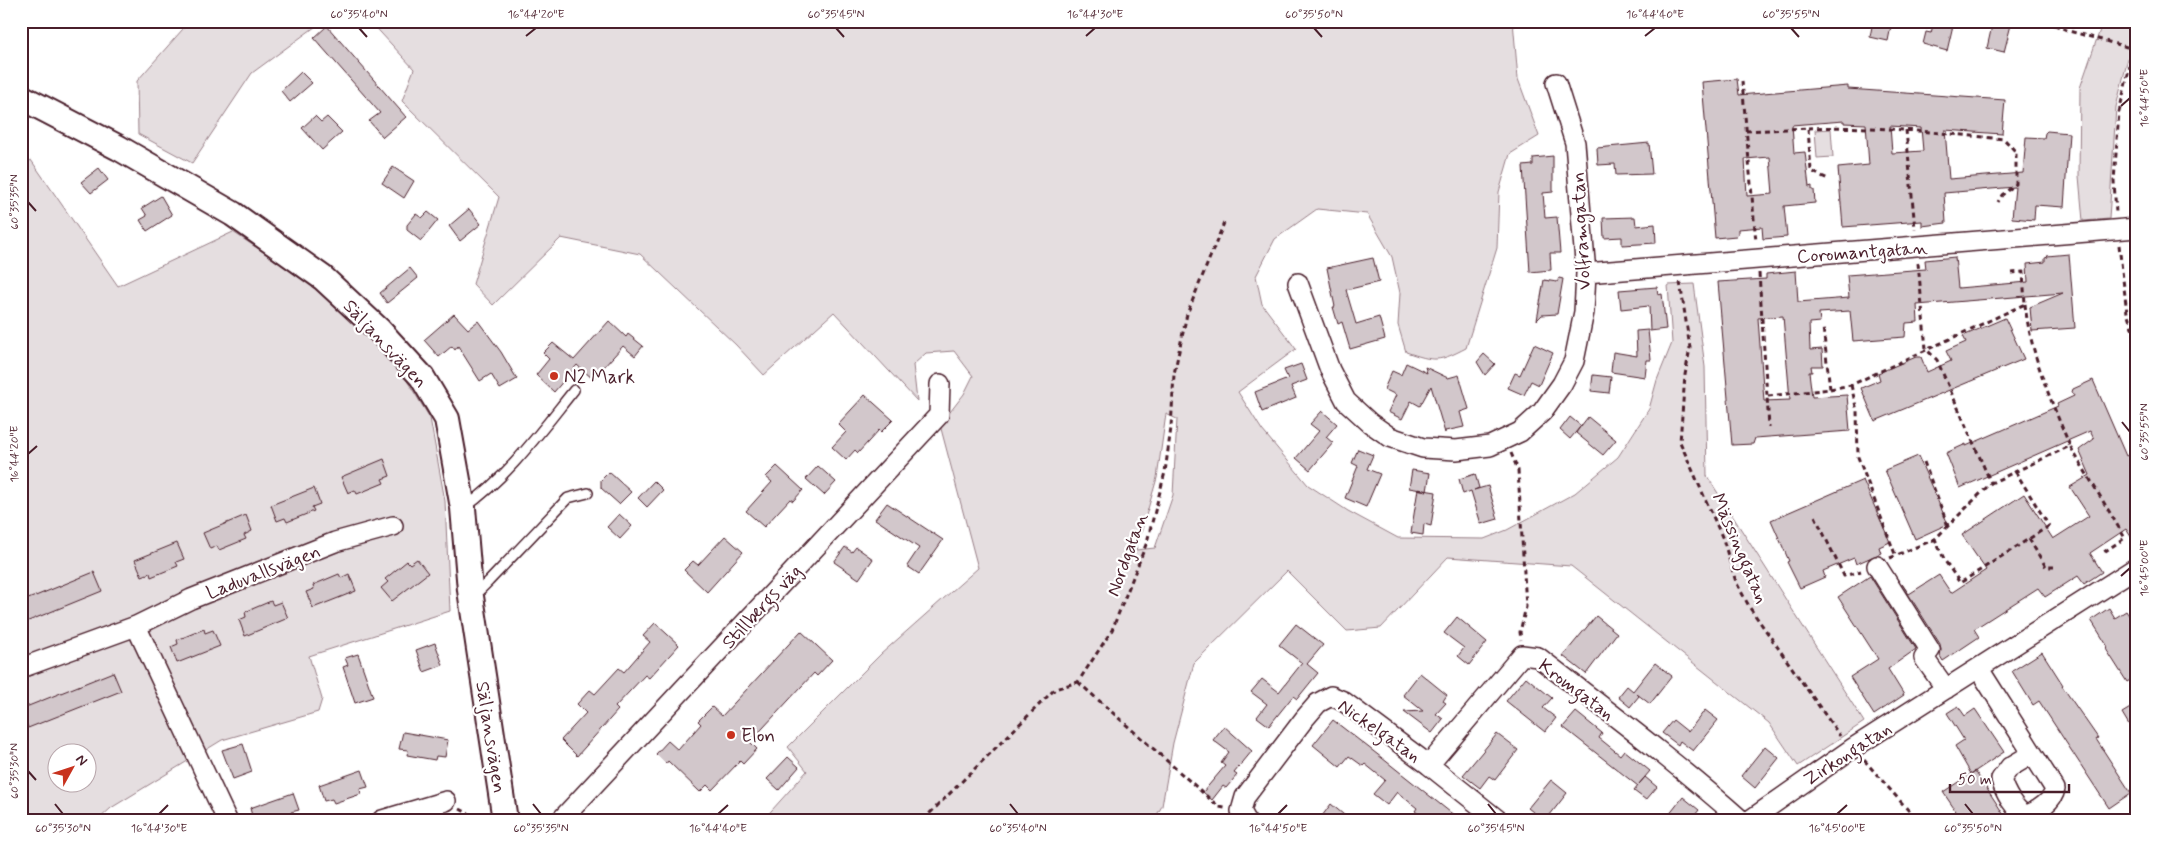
<svg xmlns="http://www.w3.org/2000/svg" width="2158" height="841" font-family="Mynerve,sans-serif">
  <style>
    .green { fill: #e5dee0; stroke: #987e86; fill-rule: evenodd }
    .building { fill: #d2c7cb; stroke: #4a1f2b; fill-rule: evenodd }
    .lines { fill: none; stroke-linecap: round; stroke-linejoin: round }
    .service-casing { stroke: #4a1f2b; stroke-width: 12 }
    .minor-casing { stroke: #4a1f2b; stroke-width: 22 }
    .tertiary-casing { stroke: #4a1f2b; stroke-width: 28 }
    .path { stroke: #4a1f2b; stroke-width: 3; stroke-dasharray: 5 4; stroke-linecap: butt }
    .service { stroke: #fff; stroke-width: 9 }
    .minor { stroke: #fff; stroke-width: 19 }
    .tertiary { stroke: #fff; stroke-width: 24 }
    .ticks { fill: none; stroke: #4a1f2b; stroke-width: 2 }
    .poi-dot { fill: #c8321e; stroke: #fff; stroke-width: 2 }
    .labels { text-anchor: middle; stroke-width: 4.5; stroke-linejoin: round; paint-order: stroke }
    .street-label { font-size: 19px; fill: #4a1f2b; stroke: #fff }
    .poi-label { font-size: 19px; fill: #4a1f2b; stroke: #fff; text-anchor: start }
    .neatline { fill: none; stroke: #4a1f2b; stroke-width: 2 }
    .ticks-label { font-size: 12px; text-anchor: middle; fill: #4a1f2b }
  </style>
  <rect width="100%" height="100%" fill="#fff"/>
  <filter id="ink" filterUnits="userSpaceOnUse"><feTurbulence type="fractalNoise" baseFrequency=".02" numOctaves="2"/><feDisplacementMap in="SourceGraphic" scale="10" xChannelSelector="R" yChannelSelector="G"/><feConvolveMatrix kernelMatrix="1 2 1 2 8 2 1 2 1" color-interpolation-filters="sRGB"/></filter>
  <g filter="url(#ink)">
    <path class="green" d="M 190,21 L 323,21 L 252,73 L 192,163 L 138,134 L 137,81 Z
      M 370,21 L 1513,21 L 1518,79 L 1539,136 L 1510,154 L 1499,192 L 1497,248 L 1466,348 C 1439,362 1435,362 1406,352 L 1398,325 L 1400,293 L 1392,257 L 1367,214 L 1317,209 L 1275,239 L 1256,276 L 1262,304 L 1296,349 L 1238,392 L 1262,430 L 1308,485 L 1348,511 L 1398,538 L 1484,539 L 1507,530 L 1575,493 L 1618,457 L 1649,409 L 1657,380 L 1672,343 L 1668,285 L 1694,284 L 1705,367 L 1707,476 L 1864,722 L 1798,766 L 1769,723 L 1571,566 L 1448,557 L 1381,628 L 1347,631 L 1287,571 L 1194,663 L 1173,743 L 1162,806 L 1154,820 L 763,820 L 807,771 L 788,747 L 881,654 L 978,568 L 940,425 L 964,394 L 973,376 L 954,351 L 926,353 L 913,365 L 917,401 L 834,312 L 764,375 L 736,345 L 640,254 L 561,238 L 493,305 L 473,284 L 499,197 L 402,101 L 414,69 ZM 1166,414 L 1177,419 L 1173,495 L 1155,548 L 1136,550 L 1157,478 Z
      M 2103,21 L 2137,21 L 2137,43 L 2132,42 L 2116,107 L 2109,219 L 2083,221 L 2079,176 L 2080,88 Z
      M 1831,129 L 1833,157 L 1817,158 L 1815,130 Z
      M 31,160 L 118,286 L 233,232 L 305,280 L 344,314 L 392,361 L 406,379 L 430,418 L 445,501 L 450,611 L 309,656 L 322,699 L 318,712 L 222,740 L 111,808 L 98,820 L 21,820 L 21,168 ZM 58,754 L 88,754 L 88,784 L 58,784 Z"/>
    <path class="building" d="M 1873,21 L 1892,21 L 1888,41 L 1870,37 Z
      M 1934,21 L 1954,21 L 1947,51 L 1923,44 L 1926,32 L 1931,33 Z
      M 1993,21 L 2012,21 L 2004,52 L 1987,48 Z
      M 327,26 L 406,117 L 383,137 L 369,121 L 380,113 L 314,38 Z
      M 301,72 L 312,83 L 290,102 L 281,91 Z
      M 1737,79 L 1739,95 L 1848,86 L 1848,89 L 2005,100 L 2002,134 L 1945,130 L 1949,179 L 2023,173 L 2026,137 L 2044,138 L 2045,133 L 2047,131 L 2069,133 L 2064,207 L 2035,205 L 2034,220 L 2012,218 L 2015,187 L 1944,193 L 1946,223 L 1922,226 L 1922,221 L 1843,227 L 1838,168 L 1869,165 L 1866,124 L 1844,123 L 1844,121 L 1804,124 L 1792,125 L 1794,153 L 1805,152 L 1809,187 L 1812,186 L 1812,190 L 1814,190 L 1815,203 L 1784,206 L 1787,237 L 1763,239 L 1762,227 L 1738,229 L 1738,234 L 1736,236 L 1715,238 L 1702,82 ZM 1890,126 L 1921,128 L 1923,151 L 1892,153 ZM 1770,157 L 1773,194 L 1747,196 L 1745,159 Z
      M 315,116 L 321,122 L 327,117 L 342,132 L 322,150 L 302,128 Z
      M 1649,143 L 1652,174 L 1616,175 L 1615,164 L 1598,165 L 1597,148 Z
      M 1553,156 L 1553,192 L 1543,193 L 1545,218 L 1557,217 L 1560,253 L 1550,253 L 1551,270 L 1530,272 L 1523,166 L 1533,165 L 1533,158 Z
      M 393,167 L 414,181 L 404,198 L 382,183 Z
      M 99,168 L 108,180 L 91,193 L 81,182 Z
      M 161,196 L 172,215 L 147,231 L 140,220 L 147,216 L 142,208 Z
      M 469,209 L 481,224 L 460,241 L 449,226 Z
      M 428,212 L 438,220 L 421,241 L 407,230 L 407,225 L 416,214 L 422,218 Z
      M 1635,217 L 1636,226 L 1655,224 L 1656,243 L 1622,245 L 1622,237 L 1604,238 L 1603,218 Z
      M 2069,254 L 2075,328 L 2032,331 L 2030,307 L 2063,293 L 1917,305 L 1918,322 L 1906,323 L 1905,337 L 1853,341 L 1850,311 L 1819,313 L 1820,322 L 1809,323 L 1810,350 L 1822,349 L 1823,366 L 1811,366 L 1812,372 L 1809,372 L 1812,397 L 1847,395 L 1850,431 L 1755,438 L 1753,444 L 1732,445 L 1718,282 L 1766,279 L 1766,274 L 1796,271 L 1798,302 L 1849,298 L 1847,275 L 1926,269 L 1925,260 L 1955,257 L 1958,288 L 2028,282 L 2027,264 L 2045,262 L 2045,258 L 2048,257 L 2047,256 ZM 1783,316 L 1790,400 L 1764,401 L 1758,318 Z
      M 1373,258 L 1379,282 L 1346,290 L 1356,324 L 1379,317 L 1385,339 L 1350,349 L 1342,322 L 1338,324 L 1333,307 L 1335,307 L 1327,268 Z
      M 410,268 L 418,278 L 387,303 L 380,293 Z
      M 1559,278 L 1563,279 L 1557,314 L 1542,315 L 1537,320 L 1544,280 L 1557,282 Z
      M 1657,287 L 1658,295 L 1662,294 L 1666,329 L 1650,331 L 1649,306 L 1621,309 L 1619,290 Z
      M 454,314 L 468,329 L 478,321 L 501,352 L 517,379 L 500,389 L 491,374 L 480,381 L 458,346 L 455,350 L 452,346 L 439,357 L 424,340 Z
      M 2005,318 L 2024,359 L 1875,421 L 1861,388 L 1880,380 L 1878,373 L 1916,357 L 1921,357 L 1927,372 L 1951,361 L 1946,351 L 1966,342 L 1963,336 Z
      M 609,321 L 626,337 L 628,334 L 643,346 L 635,356 L 623,346 L 593,379 L 577,365 L 554,392 L 536,375 L 549,359 L 543,353 L 553,343 L 574,360 Z
      M 1648,330 L 1651,360 L 1647,360 L 1645,377 L 1611,372 L 1613,352 L 1637,356 L 1636,331 Z
      M 1534,344 L 1553,353 L 1539,385 L 1531,381 L 1524,395 L 1508,388 L 1515,373 L 1520,375 Z
      M 1484,354 L 1495,364 L 1485,375 L 1477,362 Z
      M 1406,363 L 1427,373 L 1425,367 L 1448,378 L 1459,375 L 1469,409 L 1460,412 L 1464,427 L 1445,431 L 1445,433 L 1431,386 L 1420,406 L 1411,401 L 1402,419 L 1388,412 L 1396,395 L 1384,389 L 1392,371 L 1401,375 Z
      M 1301,364 L 1307,380 L 1291,386 L 1296,398 L 1262,412 L 1255,392 L 1288,379 L 1284,370 Z
      M 1593,375 L 1611,377 L 1609,393 L 1591,391 Z
      M 2093,380 L 2126,456 L 2128,455 L 2137,468 L 2137,546 L 2126,529 L 2090,553 L 2102,572 L 2084,584 L 2078,576 L 2045,597 L 2038,588 L 1974,629 L 1979,637 L 1943,661 L 1940,656 L 1941,650 L 1940,644 L 1902,584 L 1909,594 L 1939,575 L 1951,593 L 1986,570 L 1962,535 L 2024,494 L 2053,539 L 2089,516 L 2070,487 L 2090,475 L 2079,450 L 2094,439 L 2090,431 L 1960,488 L 1946,453 L 1966,444 L 1966,446 L 2058,406 L 2057,404 L 2074,396 L 2072,392 L 2073,389 Z
      M 865,395 L 893,420 L 881,432 L 879,430 L 858,453 L 855,450 L 846,460 L 832,447 L 846,432 L 838,424 Z
      M 1322,411 L 1337,424 L 1326,437 L 1333,443 L 1310,470 L 1296,458 L 1319,431 L 1310,424 Z
      M 1570,417 L 1581,426 L 1588,417 L 1616,440 L 1603,455 L 1576,433 L 1580,427 L 1570,439 L 1560,430 Z
      M 1358,449 L 1373,455 L 1367,469 L 1380,474 L 1366,507 L 1345,498 L 1358,466 L 1352,463 Z
      M 1918,456 L 1948,524 L 1915,539 L 1885,470 Z
      M 384,459 L 390,476 L 382,479 L 384,483 L 357,494 L 355,490 L 348,493 L 341,477 Z
      M 777,466 L 803,490 L 793,501 L 790,499 L 764,527 L 746,511 L 772,482 L 766,477 Z
      M 818,466 L 836,482 L 824,495 L 806,479 Z
      M 1412,470 L 1430,473 L 1427,491 L 1409,488 Z
      M 609,472 L 631,492 L 619,504 L 601,488 L 601,480 Z
      M 1475,474 L 1479,488 L 1474,490 L 1488,486 L 1498,519 L 1481,524 L 1471,491 L 1463,494 L 1459,479 Z
      M 1863,480 L 1890,542 L 1879,547 L 1881,553 L 1856,564 L 1854,558 L 1823,571 L 1825,577 L 1800,588 L 1787,562 L 1789,561 L 1771,520 Z
      M 654,481 L 663,490 L 647,507 L 638,498 Z
      M 314,488 L 320,504 L 312,507 L 314,511 L 287,522 L 285,518 L 277,521 L 271,505 Z
      M 1418,489 L 1436,492 L 1431,526 L 1424,524 L 1423,535 L 1411,533 Z
      M 887,503 L 943,540 L 919,574 L 907,566 L 919,548 L 875,519 Z
      M 619,514 L 632,526 L 620,539 L 607,527 Z
      M 246,515 L 252,531 L 244,535 L 246,539 L 219,550 L 217,546 L 210,549 L 203,533 Z
      M 725,536 L 743,552 L 707,592 L 684,570 L 693,561 L 698,565 Z
      M 177,543 L 184,559 L 176,562 L 178,566 L 151,577 L 150,573 L 142,576 L 135,560 Z
      M 845,547 L 852,552 L 856,547 L 873,559 L 859,579 L 834,562 Z
      M 417,559 L 428,573 L 392,601 L 381,588 L 388,582 L 385,579 L 407,561 L 410,564 Z
      M 94,572 L 102,591 L 21,624 L 21,602 Z
      M 339,574 L 341,578 L 349,574 L 356,591 L 313,608 L 306,592 L 314,589 L 313,585 Z
      M 1870,576 L 1916,649 L 1888,669 L 1904,695 L 1874,715 L 1850,677 L 1878,659 L 1838,597 Z
      M 271,601 L 273,605 L 281,602 L 288,618 L 245,636 L 239,620 L 246,617 L 245,612 Z
      M 2109,608 L 2115,618 L 2126,611 L 2137,627 L 2137,676 L 2127,682 L 2106,649 L 2108,647 L 2091,620 Z
      M 1596,616 L 1617,633 L 1586,674 L 1563,656 Z
      M 1457,617 L 1487,642 L 1469,665 L 1458,656 L 1464,648 L 1444,633 Z
      M 655,623 L 679,645 L 649,678 L 645,675 L 615,707 L 618,710 L 577,756 L 561,740 L 586,713 L 577,704 L 590,690 L 595,694 L 619,668 L 624,672 L 650,642 L 643,636 Z
      M 1296,624 L 1323,645 L 1307,664 L 1318,673 L 1297,699 L 1293,696 L 1269,726 L 1257,717 L 1267,704 L 1251,692 L 1262,679 L 1279,692 L 1302,663 L 1279,645 Z
      M 204,629 L 205,633 L 213,630 L 220,646 L 177,663 L 171,647 L 178,644 L 177,640 Z
      M 801,631 L 832,660 L 817,676 L 814,673 L 763,728 L 750,742 L 757,749 L 743,764 L 740,761 L 712,790 L 707,785 L 700,792 L 668,761 L 666,764 L 656,754 L 668,741 L 678,750 L 701,724 L 698,721 L 712,707 L 722,716 Z
      M 435,643 L 443,665 L 424,672 L 416,650 Z
      M 2042,652 L 2063,685 L 2062,686 L 2098,738 L 2096,739 L 2131,793 L 2109,808 L 2039,701 L 2033,705 L 2012,671 Z
      M 358,654 L 373,697 L 355,703 L 343,667 L 348,665 L 345,658 Z
      M 1655,663 L 1672,676 L 1650,704 L 1637,694 L 1639,696 L 1630,707 L 1618,697 L 1627,686 L 1633,691 Z
      M 113,672 L 121,691 L 28,728 L 21,709 Z
      M 1420,673 L 1447,695 L 1443,701 L 1446,703 L 1436,714 L 1443,719 L 1432,733 L 1404,712 L 1423,711 L 1403,695 Z
      M 1526,677 L 1552,698 L 1543,708 L 1556,718 L 1545,732 L 1506,701 Z
      M 2137,704 L 2137,738 L 2122,713 Z
      M 1958,706 L 1965,716 L 1975,709 L 2004,752 L 1971,774 L 1955,746 L 1964,740 L 1947,713 Z
      M 1705,710 L 1718,720 L 1693,751 L 1680,741 L 1678,745 L 1662,733 L 1673,720 L 1688,732 Z
      M 1576,712 L 1602,733 L 1599,738 L 1620,755 L 1624,750 L 1650,771 L 1639,784 L 1645,777 L 1657,787 L 1646,800 L 1634,791 L 1638,786 L 1563,727 Z
      M 1333,720 L 1382,758 L 1460,820 L 1426,820 L 1415,811 L 1417,808 L 1397,792 L 1387,805 L 1373,794 L 1385,780 L 1365,764 L 1363,766 L 1349,756 L 1340,767 L 1313,745 Z
      M 1224,726 L 1252,751 L 1234,773 L 1237,775 L 1226,788 L 1223,786 L 1212,800 L 1203,792 L 1225,766 L 1221,763 L 1229,752 L 1213,740 Z
      M 403,732 L 448,740 L 445,757 L 436,756 L 435,760 L 407,755 L 408,750 L 399,749 Z
      M 1497,734 L 1518,750 L 1495,780 L 1489,776 L 1480,788 L 1463,775 Z
      M 243,744 L 252,772 L 233,779 L 222,750 Z
      M 1765,746 L 1779,758 L 1755,788 L 1741,776 Z
      M 788,757 L 799,767 L 779,790 L 767,779 Z
      M 362,770 L 368,787 L 360,789 L 361,794 L 334,803 L 332,799 L 324,801 L 319,785 Z
      M 1975,771 L 1995,801 L 2007,820 L 1962,820 L 1947,798 L 1943,792 Z
      M 1551,780 L 1567,793 L 1546,820 L 1543,820 L 1528,808 Z
      M 293,793 L 299,810 L 291,812 L 292,817 L 284,820 L 253,820 L 250,808 Z
      M 1683,797 L 1699,810 L 1691,820 L 1665,820 Z
      M 1331,804 L 1350,820 L 1319,820 Z"/>
    <g class="lines">
      <g class="service-casing">
        <path id="service" d="M 464,508 C 508,477 541,431 574,390
          M 470,590 L 481,589 L 489,581 L 568,498 L 588,493"/>
      </g>
      <g class="minor-casing">
        <path id="minor" d="M 1586,273 L 2137,228
          M 1298,283 L 1330,370 L 1346,401 L 1370,423 L 1390,437 L 1423,448 L 1456,450 L 1490,446 L 1520,432 L 1542,412 L 1562,384 L 1574,361 L 1584,312 L 1586,273 L 1575,143 L 1556,83
          M 1877,566 L 1930,650 L 1924,658 L 1946,689
          M 136,626 L 227,820
          M 21,668 L 136,626 L 191,599 L 335,542 L 393,526
          M 1979,669 L 2055,789 C 2053,801 2038,811 2027,815 C 2015,812 2004,791 2001,779 L 2010,767 L 2032,754
          M 1429,765 L 1522,655 L 1538,657 C 1606,710 1676,762 1741,820
          M 382,820 L 446,801
          M 561,820 L 939,415 L 940,384
          M 1246,820 L 1241,811 L 1245,797 L 1305,718 L 1318,703 L 1331,696 L 1343,701 L 1429,765 L 1498,820
          M 1750,820 L 1853,748 L 2137,567"/>
      </g>
      <g class="tertiary-casing">
        <path id="tertiary" d="M 21,97 L 119,148 L 233,214 L 323,278 L 379,330 L 422,377 L 447,419 L 463,508 L 470,590 L 505,820"/>
      </g>
      <path class="path" d="M 2046,21 L 2069,31 L 2134,49 L 2119,112 L 2114,181 L 2116,213
        M 1742,81 L 1756,242
        M 1808,128 C 1873,125 1939,133 2004,139 L 2016,152 L 2016,184 L 2002,195 L 1998,202
        M 1906,130 L 1915,229
        M 1746,131 L 1808,128 L 1811,171 L 1828,179
        M 2119,245 L 2127,313 L 2137,342
        M 1918,263 L 1926,349 L 1937,360 L 1991,483
        M 1759,273 L 1769,427
        M 1680,282 L 1690,348 L 1685,375 L 1680,442 L 1723,539 L 1736,582 L 1750,608 L 1840,736
        M 2025,304 C 2030,353 2051,401 2070,446
        M 1851,385 L 1857,411 L 1858,457 L 1895,554
        M 1830,389 L 1851,385 L 2025,304 L 2023,272 L 2012,273
        M 1768,396 L 1830,389 L 1823,327
        M 1511,453 L 1518,470 L 1526,607 L 1520,632 L 1521,640
        M 1924,462 L 1948,526
        M 2015,471 L 2049,526
        M 1815,516 L 1844,576 L 1861,571
        M 2049,526 L 1960,583 L 1945,561 L 1935,539 L 1991,483 L 2070,446 L 2125,538 L 2104,552
        M 2029,539 L 2046,567 L 2054,567
        M 1890,558 L 1935,539
        M 1078,682 L 1219,807 L 1225,808
        M 1864,760 L 1917,820
        M 460,809 L 481,820
        M 923,820 L 1055,689 L 1078,682 L 1112,630 L 1147,542 L 1165,472 L 1171,428 L 1174,374 L 1187,314 L 1224,223"/>
      <use href="#service" class="service"/>
      <use href="#minor" class="minor"/>
      <use href="#tertiary" class="tertiary"/>
    </g>
  </g>
  <path class="ticks" d="M 359,28 L 367,37M 836,28 L 844,37M 1314,28 L 1322,37M 1791,28 L 1799,37M 526,36 L 536,28M 1086,36 L 1095,28M 1645,36 L 1655,28M 2121,106 L 2130,98M 28,202 L 36,211M 2122,422 L 2130,432M 28,454 L 37,446M 2121,576 L 2130,568M 28,771 L 36,780M 55,804 L 63,814M 533,804 L 541,814M 1010,804 L 1018,814M 1488,804 L 1496,814M 1965,804 L 1973,814M 159,814 L 168,805M 718,814 L 728,805M 1278,814 L 1287,805M 1837,814 L 1847,805"/>
  <g class="poi-dot">
    <circle cx="554" cy="376" r="5"/>
    <circle cx="731" cy="735" r="5"/>
  </g>
  <g class="labels">
    <g class="street-label">
      <text transform="translate(1580 231) rotate(-93)" y="7">Volframgatan</text>
      <text transform="translate(1862 251) rotate(-4)" y="7">Coromantgatan</text>
      <text transform="translate(386 343) rotate(47)" y="7">Säljansvägen</text>
      <text transform="translate(1741 548) rotate(67)" y="7">Mässinggatan</text>
      <text transform="translate(1126 554) rotate(-70)" y="7">Nordgatan</text>
      <text transform="translate(263 571) rotate(-21)" y="7">Laduvallsvägen</text>
      <text transform="translate(761 606) rotate(-47)" y="7">Stillbergs väg</text>
      <text transform="translate(1577 689) rotate(37)" y="7">Kromgatan</text>
      <text transform="translate(1380 730) rotate(35)" y="7">Nickelgatan</text>
      <text transform="translate(492 737) rotate(81)" y="7">Säljansvägen</text>
      <text transform="translate(1847 753) rotate(-33)" y="7">Zirkongatan</text>
    </g>
    <g class="poi-label">
      <text x="564" y="383">N2 Mark</text>
      <text x="741" y="742">Elon</text>
    </g>
  </g>
  <rect width="2158" height="841" fill="none" stroke="#fff" stroke-width="55"/>
  <g transform="translate(72 768) rotate(50)"><circle r="24" fill="#ffffff" stroke="#b7a5aa"/>
  <path d="M0-4L9 19L0 12L-9 19Z" fill="#c8321e"/>
  <text y="-8" font-size="14" font-weight="bold" text-anchor="middle" fill="#4a1f2b">N</text>
  </g>
  <path d="M1950 784v8h119v-8" fill="none" stroke="#4a1f2b" stroke-width="2.5"/>
  <text x="1958" y="784" font-size="15" fill="#4a1f2b" stroke="#ffffff" stroke-width="4" paint-order="stroke">50 m</text>
  <rect x="28" y="28" width="2102" height="786" class="neatline"/>
  <g class="ticks-label">
    <text x="359" y="18">60°35'40"N</text>
    <text x="536" y="18">16°44'20"E</text>
    <text x="836" y="18">60°35'45"N</text>
    <text x="1095" y="18">16°44'30"E</text>
    <text x="1314" y="18">60°35'50"N</text>
    <text x="1655" y="18">16°44'40"E</text>
    <text x="1791" y="18">60°35'55"N</text>
    <text transform="translate(2144 98) rotate(-90)" y="4">16°44'50"E</text>
    <text transform="translate(14 202) rotate(-90)" y="4">60°35'35"N</text>
    <text transform="translate(2144 432) rotate(-90)" y="4">60°35'55"N</text>
    <text transform="translate(14 454) rotate(-90)" y="4">16°44'20"E</text>
    <text transform="translate(2144 568) rotate(-90)" y="4">16°45'00"E</text>
    <text transform="translate(14 771) rotate(-90)" y="4">60°35'30"N</text>
    <text x="63" y="832">60°35'30"N</text>
    <text x="159" y="832">16°44'30"E</text>
    <text x="541" y="832">60°35'35"N</text>
    <text x="718" y="832">16°44'40"E</text>
    <text x="1018" y="832">60°35'40"N</text>
    <text x="1278" y="832">16°44'50"E</text>
    <text x="1496" y="832">60°35'45"N</text>
    <text x="1837" y="832">16°45'00"E</text>
    <text x="1973" y="832">60°35'50"N</text>
  </g>
</svg>
